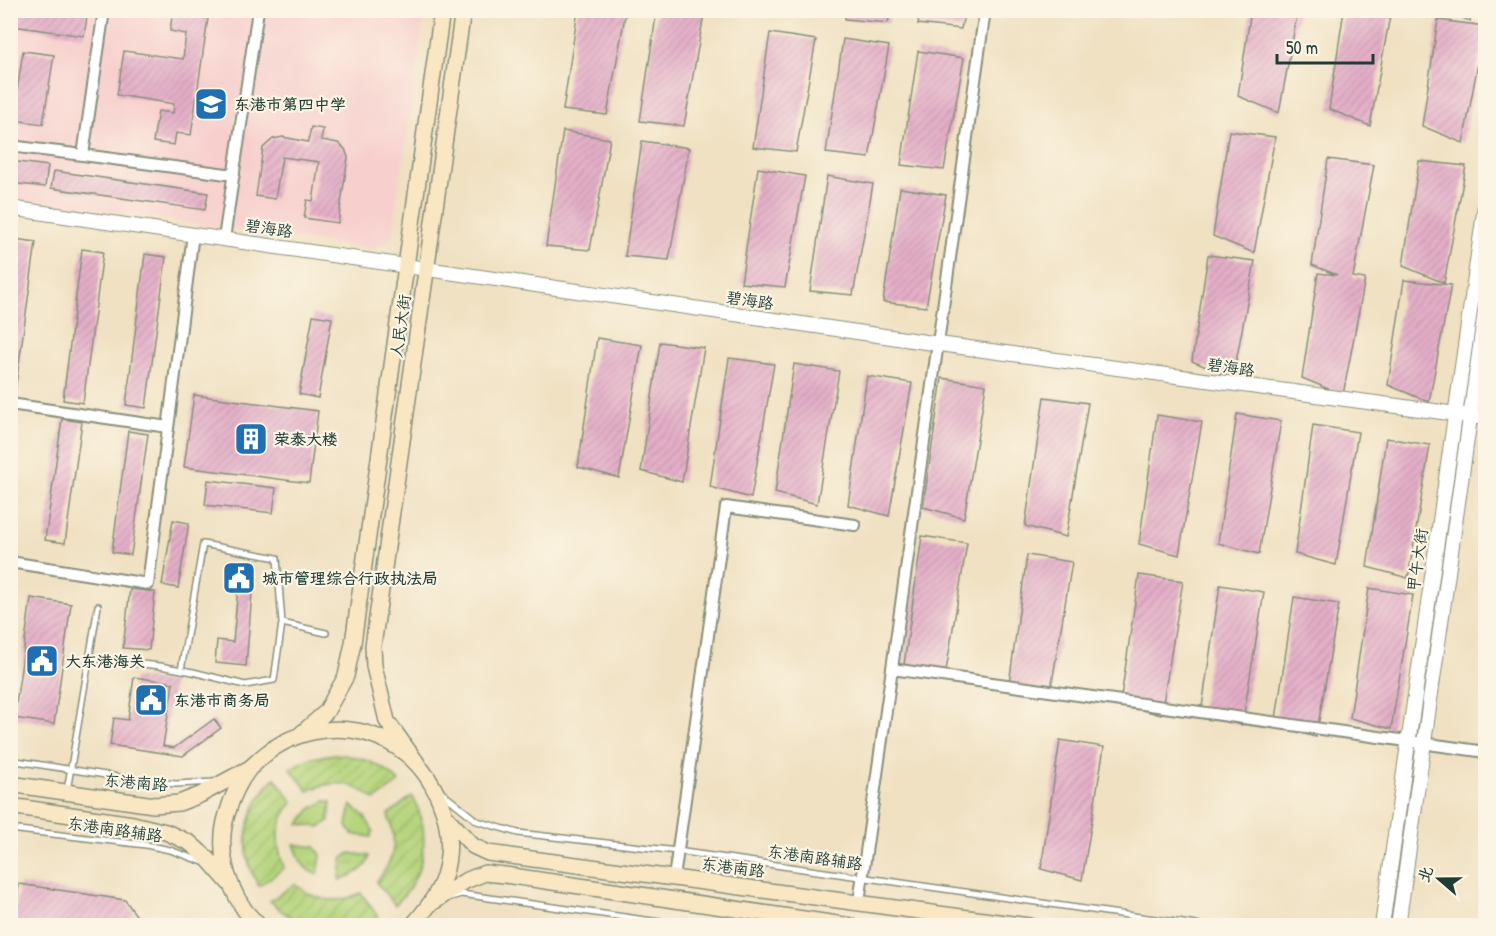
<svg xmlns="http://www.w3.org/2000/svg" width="1496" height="936" font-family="'Patrick Hand','LXGW WenKai TC',sans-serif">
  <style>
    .built { fill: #f7d0cd }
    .grass { fill: url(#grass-tufts); stroke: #6a8858; stroke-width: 1.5 }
    .garden { fill: url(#garden-furrows); stroke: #6a8858; stroke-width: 1.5 }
    .building { fill: url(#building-hatch) }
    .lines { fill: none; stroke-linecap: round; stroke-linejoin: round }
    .service-casing { stroke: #888f7b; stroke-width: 8 }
    .minor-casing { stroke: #888f7b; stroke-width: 14 }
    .tertiary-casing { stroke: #888f7b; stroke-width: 16 }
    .secondary-casing { stroke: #888f7b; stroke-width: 18 }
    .service { stroke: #fff; stroke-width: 5 }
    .minor { stroke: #fff; stroke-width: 10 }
    .tertiary { stroke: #fff; stroke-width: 14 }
    .secondary { stroke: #f9e7c3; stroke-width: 15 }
    .labels { text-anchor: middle; stroke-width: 4.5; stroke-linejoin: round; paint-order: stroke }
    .poi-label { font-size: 16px; font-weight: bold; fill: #1f3d34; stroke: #fcf5e5; text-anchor: start }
    .street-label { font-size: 16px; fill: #1f3d34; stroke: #fcf5e5 }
  </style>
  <defs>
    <pattern id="grass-tufts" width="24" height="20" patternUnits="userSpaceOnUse" patternTransform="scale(1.5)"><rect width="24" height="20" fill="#b5d47b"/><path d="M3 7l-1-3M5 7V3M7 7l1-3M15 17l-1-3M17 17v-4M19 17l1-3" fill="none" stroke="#9bb76b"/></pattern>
    <pattern id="garden-furrows" width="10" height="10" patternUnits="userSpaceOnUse" patternTransform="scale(1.5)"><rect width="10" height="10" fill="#b5d47b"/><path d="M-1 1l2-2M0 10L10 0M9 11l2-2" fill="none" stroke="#9bb76b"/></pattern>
    <pattern id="building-hatch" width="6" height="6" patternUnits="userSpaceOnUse" patternTransform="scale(1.5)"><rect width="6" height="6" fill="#e4afc8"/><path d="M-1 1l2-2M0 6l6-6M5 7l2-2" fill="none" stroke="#c397ac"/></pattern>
  </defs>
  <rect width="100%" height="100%" fill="#fcf5e5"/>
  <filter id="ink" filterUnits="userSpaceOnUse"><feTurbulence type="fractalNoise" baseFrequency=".0167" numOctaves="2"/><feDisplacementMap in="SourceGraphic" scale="12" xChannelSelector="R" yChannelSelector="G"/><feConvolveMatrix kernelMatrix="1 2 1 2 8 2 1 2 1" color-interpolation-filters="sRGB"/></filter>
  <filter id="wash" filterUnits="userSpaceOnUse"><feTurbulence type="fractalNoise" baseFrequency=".008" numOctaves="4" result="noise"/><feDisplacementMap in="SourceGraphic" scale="24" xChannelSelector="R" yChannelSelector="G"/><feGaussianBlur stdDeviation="1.35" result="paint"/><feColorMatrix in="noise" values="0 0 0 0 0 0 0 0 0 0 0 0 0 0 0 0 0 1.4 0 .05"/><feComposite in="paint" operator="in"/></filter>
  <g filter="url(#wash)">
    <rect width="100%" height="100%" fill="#f0e1c2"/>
    <path class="built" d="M 11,11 L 425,11 L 392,238 L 373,249 L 11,198 Z"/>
    <path class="grass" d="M 325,801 L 331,802 L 329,821 L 320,827 L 299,824 L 311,809 Z
      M 351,805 L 365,817 L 373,831 L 371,837 L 352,834 L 347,826 Z
      M 294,844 L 315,847 L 321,855 L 318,874 C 303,872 298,856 294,844 Z
      M 350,853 L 369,856 C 368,870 351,875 340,880 L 342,859 Z"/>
    <path class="garden" d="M 335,754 C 360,756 382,763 399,782 L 375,800 C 353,782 334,778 308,791 L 290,768 C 305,759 318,756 335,754 Z
      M 275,778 L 293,802 C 275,824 275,842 284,868 L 259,886 C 236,851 247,806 275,778 Z
      M 412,796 C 433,834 425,876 395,905 L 376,882 C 395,861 398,841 388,815 Z
      M 295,884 C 315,901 337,905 361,893 L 379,918 L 362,925 L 309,925 L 294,919 L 283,912 L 270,901 Z"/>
    <g id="blocks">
      <path class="building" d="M 15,10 L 88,10 L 84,36 L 13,26 Z
        M 173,10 L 190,10 L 189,16 L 208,18 L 191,135 L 176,133 L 174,145 L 153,142 L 158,111 L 173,113 L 174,104 L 117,95 L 124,51 L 183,59 L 186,34 L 170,31 Z
        M 578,10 L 626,10 L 607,115 L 563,110 Z
        M 657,10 L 679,10 L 704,14 L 684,126 L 640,121 Z
        M 846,10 L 891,10 L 888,23 L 845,19 Z
        M 920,10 L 965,10 L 961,29 L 918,24 Z
        M 1251,10 L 1298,10 L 1279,113 L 1238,96 Z
        M 1344,10 L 1391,10 L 1370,126 L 1329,109 Z
        M 1445,10 L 1472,10 L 1470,21 L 1445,11 Z
        M 1438,20 L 1485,26 L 1463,143 L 1422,126 Z
        M 770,33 L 816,40 L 796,152 L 753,147 Z
        M 843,39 L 889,46 L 869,158 L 826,153 Z
        M 23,51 L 54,55 L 43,124 L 13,120 Z
        M 918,51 L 964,58 L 944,170 L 901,165 Z
        M 311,127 L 323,129 L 321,140 L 338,143 L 345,149 L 348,157 L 338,223 L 304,218 L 307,200 L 313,201 L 319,162 L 282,157 L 275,199 L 256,196 L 263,148 L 273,139 L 283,137 L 308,142 Z
        M 563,131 L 610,139 L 590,250 L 546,246 Z
        M 1229,131 L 1275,137 L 1254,253 L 1213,236 Z
        M 642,141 L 689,148 L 669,260 L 625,256 Z
        M 1328,159 L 1374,165 L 1353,277 L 1365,279 L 1343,395 L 1302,378 L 1318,273 L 1337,275 L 1312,265 Z
        M 10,161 L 48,166 L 45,187 L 10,183 Z
        M 1419,161 L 1466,166 L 1444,283 L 1403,266 Z
        M 758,168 L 805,176 L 785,287 L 741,283 Z
        M 54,171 L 208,193 L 205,210 L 51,188 Z
        M 827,176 L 873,184 L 853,295 L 810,291 Z
        M 900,188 L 946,195 L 926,307 L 883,302 Z
        M 14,239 L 36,242 L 15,392 L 10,391 L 10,269 Z
        M 82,249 L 103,252 L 83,403 L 63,400 Z
        M 145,254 L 166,257 L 146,408 L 126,405 Z
        M 1208,255 L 1255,261 L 1233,378 L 1192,361 Z
        M 1404,280 L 1451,285 L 1429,402 L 1388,385 Z
        M 313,315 L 332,318 L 318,398 L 299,394 Z
        M 597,338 L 642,345 L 619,478 L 578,467 Z
        M 660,342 L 704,348 L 682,482 L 641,471 Z
        M 729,358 L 774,364 L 751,498 L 710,487 Z
        M 794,364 L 839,371 L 817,504 L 775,493 Z
        M 867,376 L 912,383 L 889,516 L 848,505 Z
        M 942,378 L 986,385 L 964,518 L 923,507 Z
        M 194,395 L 318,411 L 309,483 L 184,467 Z
        M 1044,397 L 1088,403 L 1066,537 L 1025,526 Z
        M 1237,414 L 1281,421 L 1259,554 L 1218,543 Z
        M 1157,415 L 1202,422 L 1179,555 L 1139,544 Z
        M 62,419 L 82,422 L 65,543 L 45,540 Z
        M 1313,425 L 1358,432 L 1336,565 L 1295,554 Z
        M 128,431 L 148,434 L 131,555 L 112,552 Z
        M 1386,438 L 1430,445 L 1408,578 L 1367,567 Z
        M 208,480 L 276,488 L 273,513 L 205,505 Z
        M 173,520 L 189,523 L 178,588 L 162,585 Z
        M 922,536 L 967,543 L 945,677 L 904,665 Z
        M 1027,555 L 1072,562 L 1050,695 L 1009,684 Z
        M 240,567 L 254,568 L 246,666 L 215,663 L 217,640 L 233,642 Z
        M 1139,575 L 1183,581 L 1161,715 L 1120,704 Z
        M 1220,585 L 1264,592 L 1242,725 L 1201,714 Z
        M 1369,588 L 1413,595 L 1391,729 L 1350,718 Z
        M 130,589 L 155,592 L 149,650 L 123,648 Z
        M 1294,597 L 1339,604 L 1316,737 L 1275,726 Z
        M 31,598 L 71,604 L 54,724 L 14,718 Z
        M 134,677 L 173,683 L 163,746 L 174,748 L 214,719 L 221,728 L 183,756 L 110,745 L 114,718 L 128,720 Z
        M 1060,740 L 1104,747 L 1082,880 L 1041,869 Z
        M 19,884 L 125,900 L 144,926 L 13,926 Z"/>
    </g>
  </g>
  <g filter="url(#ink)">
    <use href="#blocks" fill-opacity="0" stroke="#888f7b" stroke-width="1.5"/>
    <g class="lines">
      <g class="service-casing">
        <path id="service" d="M 89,658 L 160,666 L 193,672 L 245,685 L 274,680 L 282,623 L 326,633
          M 181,670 L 203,544 L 277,558 L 282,623
          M 10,760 L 131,779 L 176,784 L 215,782
          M 67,791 L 98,606
          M 441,792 L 477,821 L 518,833 L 677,851 L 1204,926
          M 10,829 L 146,845 L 170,850 L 203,862
          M 451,897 L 461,894 L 688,926"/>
      </g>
      <g class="minor-casing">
        <path id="minor" d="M 104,10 L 83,155 L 234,175
          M 10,146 L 83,155
          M 224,239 L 258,10
          M 10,404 L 168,427
          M 10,562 L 148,584 L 193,234
          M 892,669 L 1486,752
          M 674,878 L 726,507 L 855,525
          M 859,902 L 985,10"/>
      </g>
      <g class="tertiary-casing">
        <path id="tertiary" d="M 10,208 L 939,344 L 1486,418
          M 1382,926 L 1486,199
          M 1398,926 L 1486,305"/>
      </g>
      <g class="secondary-casing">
        <path id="secondary" d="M 301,734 L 326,712 L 346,676 L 353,643 L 442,10
          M 417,763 L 387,721 L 374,666 L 373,646 L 463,10
          M 10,784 L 154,805 L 179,803 L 200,795 L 248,769
          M 10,806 L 133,824 L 166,832 L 190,843 L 207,858 L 229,883
          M 446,817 L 473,846 L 488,853 L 1029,926
          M 432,903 L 465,881 L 485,873 L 505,875 L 851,926
          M 259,926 C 254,920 248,915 244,909 C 225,881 217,846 227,814 C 232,797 238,783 249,769 C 253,765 258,761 262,757 C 297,727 349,720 390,743 C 435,768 459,826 444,876 C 438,895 425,911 412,926"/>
      </g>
      <use href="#service" class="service"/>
      <use href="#minor" class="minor"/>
      <use href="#tertiary" class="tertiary"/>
      <use href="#secondary" class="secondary"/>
    </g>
  </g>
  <defs>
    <g id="school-square" transform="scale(1.725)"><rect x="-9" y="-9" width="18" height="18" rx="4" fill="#1f6fb2" stroke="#fcf5e5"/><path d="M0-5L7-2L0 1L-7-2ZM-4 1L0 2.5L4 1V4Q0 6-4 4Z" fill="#fff"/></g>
    <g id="building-square" transform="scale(1.725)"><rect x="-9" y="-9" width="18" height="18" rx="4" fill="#1f6fb2" stroke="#fcf5e5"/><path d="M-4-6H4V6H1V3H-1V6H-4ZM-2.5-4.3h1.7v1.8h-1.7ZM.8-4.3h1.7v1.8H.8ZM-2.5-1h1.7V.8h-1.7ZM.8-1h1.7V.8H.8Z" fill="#fff"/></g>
    <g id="civic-square" transform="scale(1.725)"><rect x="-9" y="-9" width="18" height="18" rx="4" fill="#1f6fb2" stroke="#fcf5e5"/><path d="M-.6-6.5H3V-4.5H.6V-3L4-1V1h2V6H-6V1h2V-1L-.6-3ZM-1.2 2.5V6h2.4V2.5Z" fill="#fff"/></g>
  </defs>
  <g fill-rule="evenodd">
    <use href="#school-square" x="211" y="104"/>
    <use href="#building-square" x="251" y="439"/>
    <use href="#civic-square" x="239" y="578"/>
    <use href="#civic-square" x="42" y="661"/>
    <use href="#civic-square" x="151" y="700"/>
  </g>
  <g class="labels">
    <g class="poi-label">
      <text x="234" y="110">东港市第四中学</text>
      <text x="274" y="445">荣泰大楼</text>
      <text x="262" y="584">城市管理综合行政执法局</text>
      <text x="65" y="667">大东港海关</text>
      <text x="174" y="706">东港市商务局</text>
    </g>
    <g class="street-label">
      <text transform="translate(269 228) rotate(8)" y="6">碧海路</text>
      <text transform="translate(750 300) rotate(8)" y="6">碧海路</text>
      <text transform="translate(400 326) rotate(-82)" y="6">人民大街</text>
      <text transform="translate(1231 367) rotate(8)" y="6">碧海路</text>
      <text transform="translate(1417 560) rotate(-82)" y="6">甲午大街</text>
      <text transform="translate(136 782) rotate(5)" y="6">东港南路</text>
      <text transform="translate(115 829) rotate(8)" y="6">东港南路辅路</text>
      <text transform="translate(815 857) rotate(8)" y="6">东港南路辅路</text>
      <text transform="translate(733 867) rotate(7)" y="6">东港南路</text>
    </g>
  </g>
  <rect width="1496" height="936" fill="none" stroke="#fcf5e5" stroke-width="36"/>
  <g transform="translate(1439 879) rotate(290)" stroke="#fcf5e5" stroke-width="4.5" paint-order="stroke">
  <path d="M0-4.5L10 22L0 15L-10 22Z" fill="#1f3d34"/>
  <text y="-9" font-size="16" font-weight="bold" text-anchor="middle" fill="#1f3d34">北</text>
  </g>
  <path d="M1277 54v9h96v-9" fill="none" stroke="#1f3d34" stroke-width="3"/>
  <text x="1286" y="54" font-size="18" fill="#1f3d34" stroke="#fcf5e5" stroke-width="4.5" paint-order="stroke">50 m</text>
</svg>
